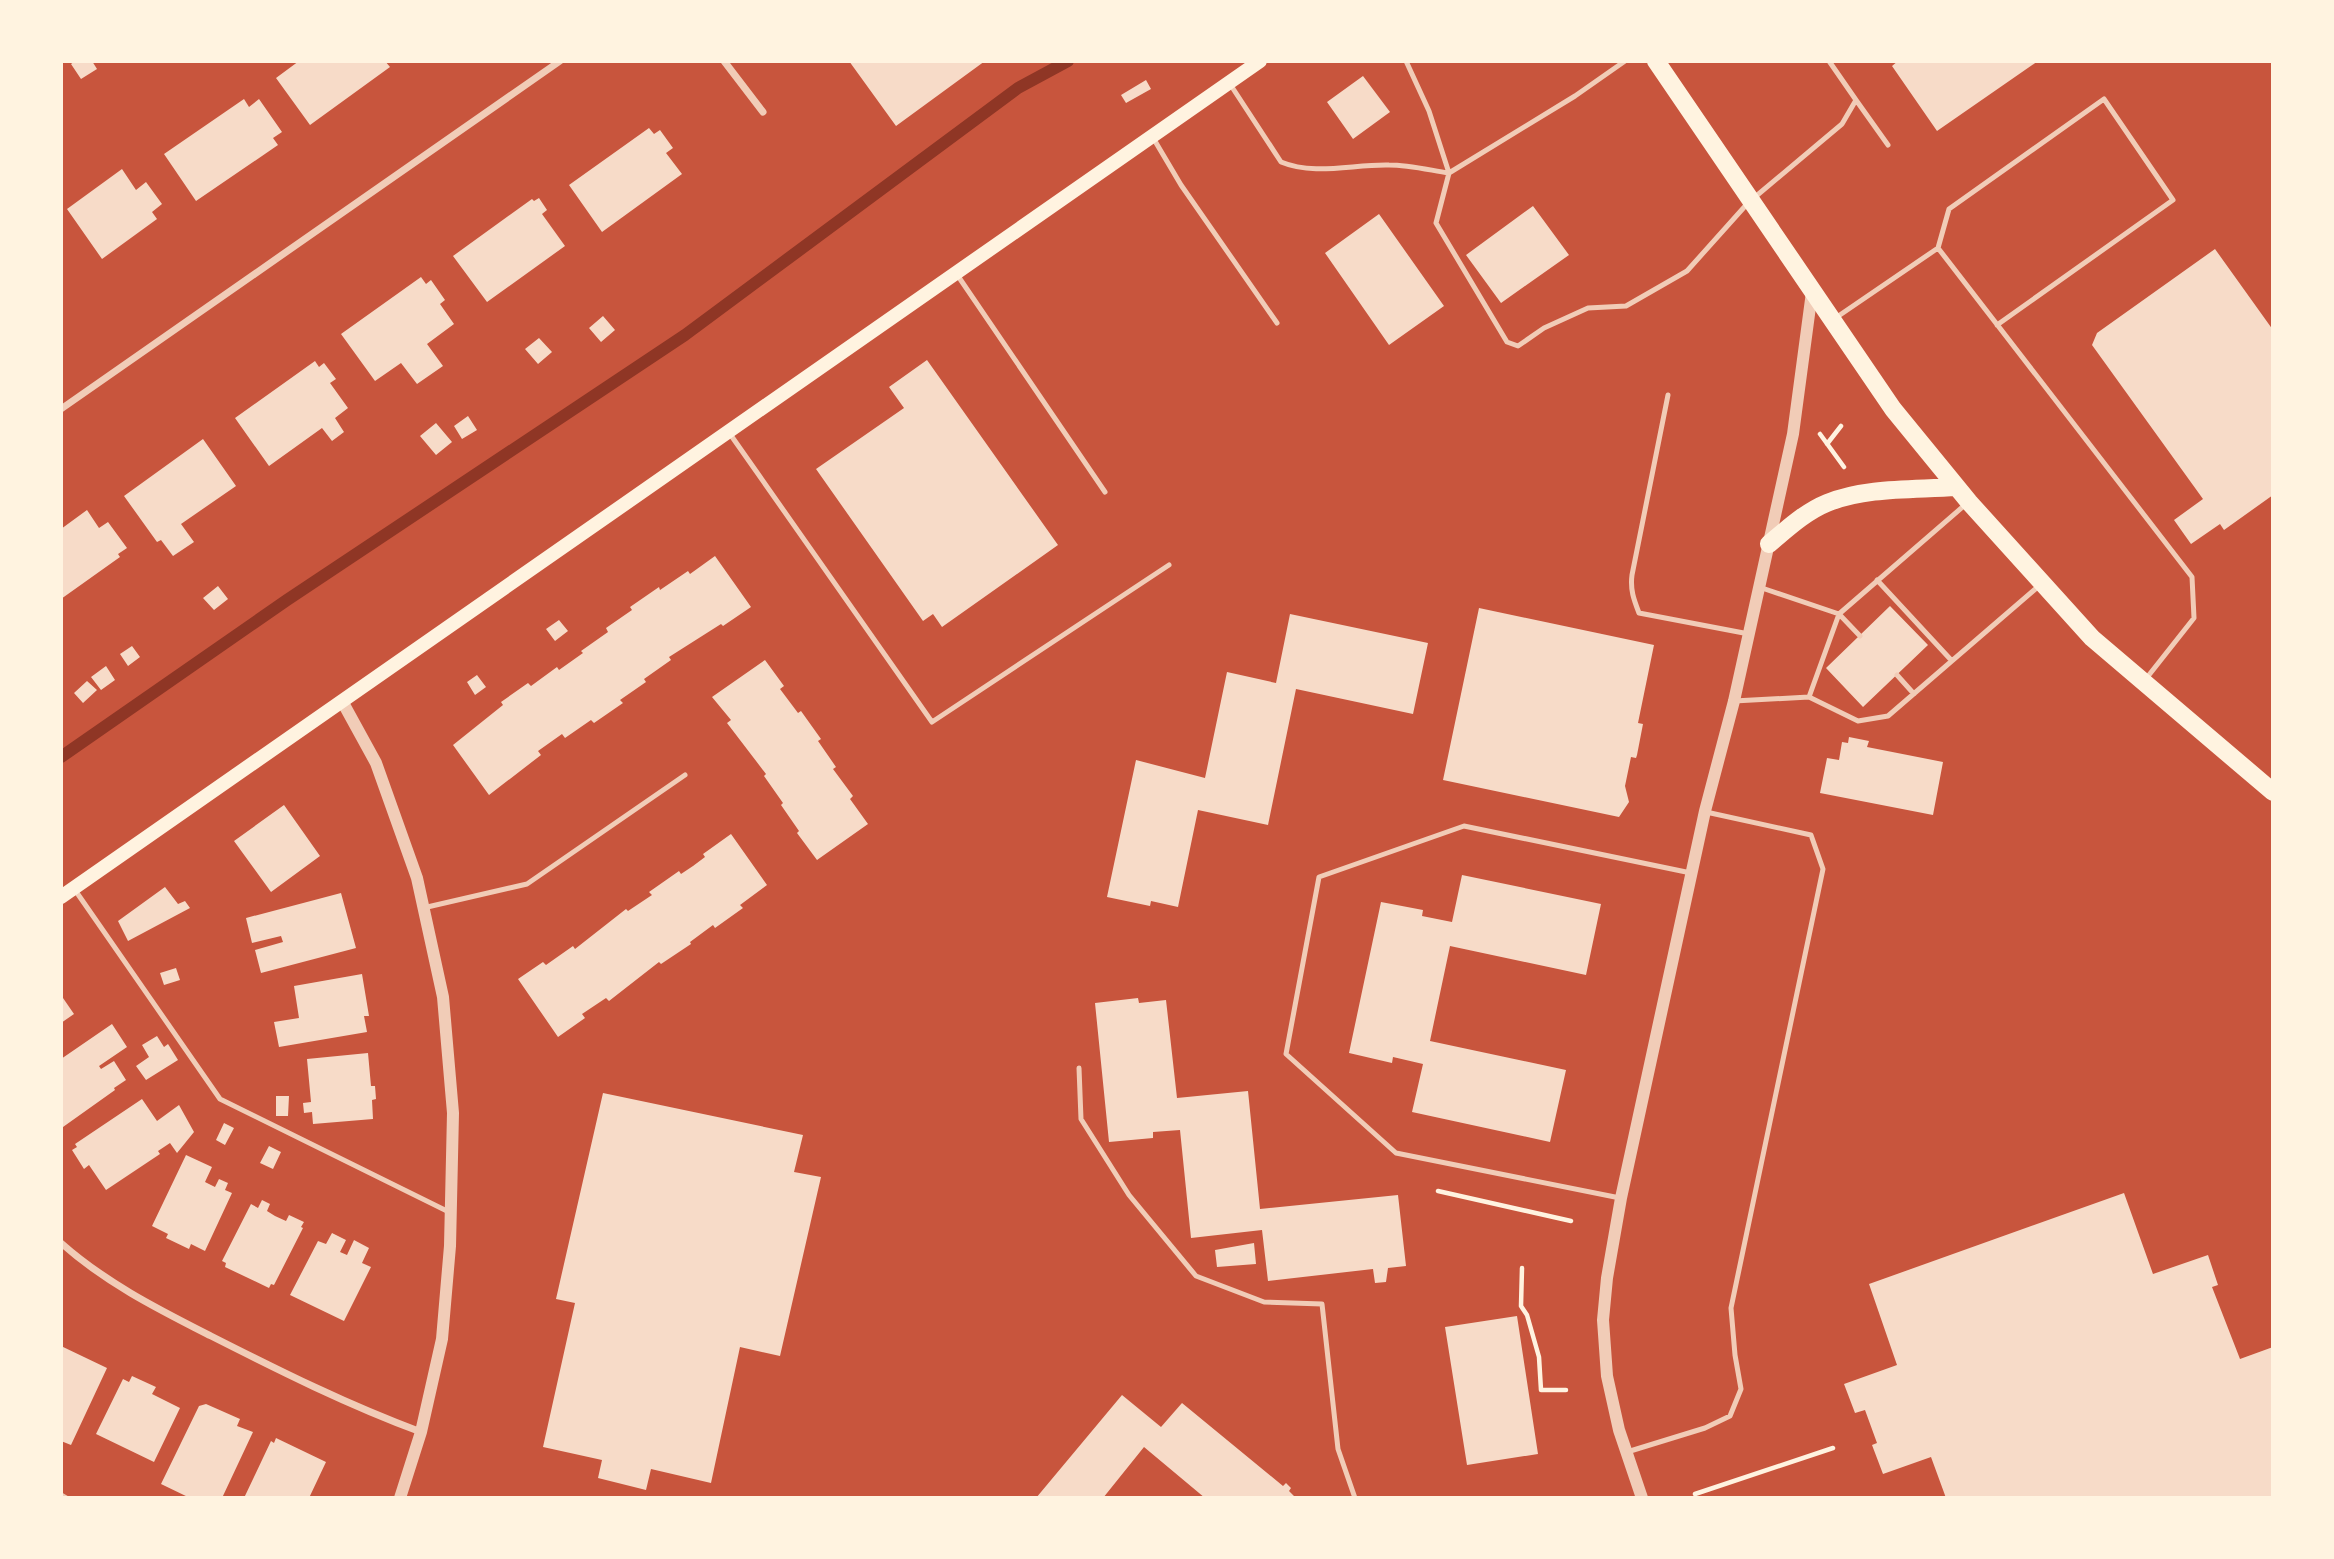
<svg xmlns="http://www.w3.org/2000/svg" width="2334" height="1559" font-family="Literata,serif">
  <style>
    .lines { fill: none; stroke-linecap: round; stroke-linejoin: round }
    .stream { stroke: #8f3625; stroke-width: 12 }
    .building { fill: #f7dbc8 }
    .path { stroke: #fff3e0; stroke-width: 4.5 }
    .service { stroke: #f1ccb7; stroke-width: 5 }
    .minor { stroke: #f1ccb7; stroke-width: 7 }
    .tertiary { stroke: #f1ccb7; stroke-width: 12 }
    .secondary { stroke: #fff3e0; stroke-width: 14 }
    .primary { stroke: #fff3e0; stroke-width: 18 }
  </style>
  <rect width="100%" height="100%" fill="#c8553d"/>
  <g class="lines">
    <path class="stream" d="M 61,757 L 287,600 L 685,335 L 1018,88 L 1068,61"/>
  </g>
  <path class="building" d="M 75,61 L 92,61 L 97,69 L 81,79 L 71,64 Z
    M 299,61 L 385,61 L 390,67 L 310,125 L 276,78 Z
    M 849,61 L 985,61 L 896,126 Z
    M 1898,61 L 2038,61 L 1937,131 L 1892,66 Z
    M 1363,76 L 1390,112 L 1353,139 L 1327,102 Z
    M 1146,80 L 1151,89 L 1126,103 L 1121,95 Z
    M 244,99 L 249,107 L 259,99 L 282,132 L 273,138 L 278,145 L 196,201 L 164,154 Z
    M 649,128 L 654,134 L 660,130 L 673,148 L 666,153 L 682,174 L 602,232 L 569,185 Z
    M 122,169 L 136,190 L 146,182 L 162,204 L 152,212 L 157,219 L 102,259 L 67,209 Z
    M 539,198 L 547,210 L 542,214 L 565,246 L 487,302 L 453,256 L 532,199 L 534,201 Z
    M 1533,206 L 1569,255 L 1501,303 L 1466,255 Z
    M 1379,214 L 1444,306 L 1389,345 L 1325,253 Z
    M 2215,249 L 2273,330 L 2273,495 L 2224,530 L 2220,524 L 2191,544 L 2174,520 L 2203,499 L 2092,345 L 2097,333 Z
    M 421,277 L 426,284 L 431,280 L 445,300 L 440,304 L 454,324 L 427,344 L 443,366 L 417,384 L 401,363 L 375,381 L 341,334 Z
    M 603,316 L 615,330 L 601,342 L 589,328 Z
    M 539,338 L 552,352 L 538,364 L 525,349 Z
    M 927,360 L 1058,545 L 942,627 L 933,614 L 923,621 L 816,469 L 904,408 L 889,387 Z
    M 315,361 L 319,367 L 324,363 L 336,379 L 330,383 L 348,408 L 335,418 L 344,432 L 332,441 L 322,428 L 269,466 L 235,418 Z
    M 468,416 L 477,430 L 462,439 L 454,426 Z
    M 436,423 L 452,442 L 436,455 L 420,436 Z
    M 203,439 L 236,486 L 181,524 L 194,542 L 173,556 L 161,540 L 157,542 L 124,496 Z
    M 87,510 L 99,528 L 108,522 L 127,548 L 118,554 L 120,557 L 61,599 L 61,529 Z
    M 715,556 L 751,607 L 723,626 L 721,624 L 669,657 L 671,660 L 644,679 L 646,682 L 620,700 L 623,703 L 594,723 L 591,720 L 565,738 L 562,734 L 538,751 L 541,755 L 489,795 L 453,745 L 503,705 L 501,702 L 528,683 L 531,686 L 557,667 L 559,670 L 583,653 L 581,651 L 608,632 L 606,628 L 632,610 L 630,607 L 659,587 L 660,590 L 688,571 L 690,574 Z
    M 218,586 L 228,599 L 214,610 L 203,598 Z
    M 1890,606 L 1928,645 L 1863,707 L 1826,668 Z
    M 1479,608 L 1654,645 L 1638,723 L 1643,724 L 1637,755 L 1636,758 L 1631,757 L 1625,786 L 1629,802 L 1619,817 L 1443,780 Z
    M 1290,614 L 1428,643 L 1413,714 L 1296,689 L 1268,825 L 1198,810 L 1178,907 L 1151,901 L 1150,906 L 1107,897 L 1136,760 L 1205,778 L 1227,672 L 1276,683 Z
    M 559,620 L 568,631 L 555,641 L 546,629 Z
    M 132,646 L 140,657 L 128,666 L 120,654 Z
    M 765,660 L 784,686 L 780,689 L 798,713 L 801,711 L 821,739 L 818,741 L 836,767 L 833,769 L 853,796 L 850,799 L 868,824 L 817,860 L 797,833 L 799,831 L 781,805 L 783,803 L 764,776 L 766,774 L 727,723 L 731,720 L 712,697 Z
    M 106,666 L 115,680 L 101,690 L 91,677 Z
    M 477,675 L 486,687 L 475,695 L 467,682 Z
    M 87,681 L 97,690 L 83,703 L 74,693 Z
    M 1849,737 L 1869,741 L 1867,747 L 1943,762 L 1933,815 L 1820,793 L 1827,758 L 1839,760 L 1842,742 L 1848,743 Z
    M 284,805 L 320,856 L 271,892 L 234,841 Z
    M 731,834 L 767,885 L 740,905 L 743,908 L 715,928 L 713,925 L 690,942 L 691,944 L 661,964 L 659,962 L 609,1001 L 606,998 L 582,1014 L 585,1018 L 558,1037 L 518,979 L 543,962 L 546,965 L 573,946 L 575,949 L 626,909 L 628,911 L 652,895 L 649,892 L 679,871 L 681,874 L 693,866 L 705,857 L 703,854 Z
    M 1462,875 L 1601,904 L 1586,975 L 1450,946 L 1430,1041 L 1566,1070 L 1550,1142 L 1412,1112 L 1423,1064 L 1393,1057 L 1392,1063 L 1349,1053 L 1381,902 L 1423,910 L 1422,916 L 1452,922 Z
    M 165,887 L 178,904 L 185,901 L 190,908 L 128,941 L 118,921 Z
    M 341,893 L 356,948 L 261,973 L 255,950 L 283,942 L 281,936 L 252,943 L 246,918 Z
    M 176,968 L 180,980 L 164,985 L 160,973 Z
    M 362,974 L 369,1016 L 364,1016 L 367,1032 L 279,1047 L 274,1022 L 299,1018 L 294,986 Z
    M 63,998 L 74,1014 L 61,1023 L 61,1000 Z
    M 1138,998 L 1139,1003 L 1166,1000 L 1177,1098 L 1248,1091 L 1260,1209 L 1398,1195 L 1406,1266 L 1388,1268 L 1386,1282 L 1375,1283 L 1373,1269 L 1268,1281 L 1262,1230 L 1191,1238 L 1180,1130 L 1153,1132 L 1153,1138 L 1109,1142 L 1095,1003 Z
    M 112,1024 L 127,1047 L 99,1066 L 101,1069 L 114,1061 L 126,1080 L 114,1088 L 115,1090 L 63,1127 L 61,1125 L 61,1059 Z
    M 157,1036 L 164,1047 L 168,1044 L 178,1060 L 146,1080 L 136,1066 L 149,1057 L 142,1045 Z
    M 368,1053 L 371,1086 L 375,1086 L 376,1099 L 372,1100 L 373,1119 L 313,1124 L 312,1112 L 304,1113 L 303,1103 L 311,1102 L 307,1059 Z
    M 603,1093 L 803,1135 L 794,1172 L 821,1177 L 780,1356 L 740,1347 L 711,1483 L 651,1469 L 646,1490 L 598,1478 L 602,1460 L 543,1447 L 575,1303 L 556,1299 Z
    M 276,1096 L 289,1096 L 288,1116 L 276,1116 Z
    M 142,1099 L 157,1121 L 179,1105 L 194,1132 L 177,1153 L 170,1143 L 158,1151 L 160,1154 L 106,1190 L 89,1165 L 84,1169 L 72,1150 L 77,1147 L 75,1144 Z
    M 224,1123 L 234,1128 L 225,1145 L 216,1140 Z
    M 269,1146 L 281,1152 L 273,1169 L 260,1163 Z
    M 186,1155 L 212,1167 L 205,1182 L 215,1187 L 219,1179 L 228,1183 L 225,1190 L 232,1193 L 205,1251 L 191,1244 L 189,1249 L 166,1238 L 168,1234 L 152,1226 Z
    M 2124,1193 L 2153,1274 L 2208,1255 L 2218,1285 L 2212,1287 L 2240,1359 L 2273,1347 L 2273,1498 L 1946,1498 L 1931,1457 L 1883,1474 L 1872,1445 L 1877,1443 L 1865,1410 L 1855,1413 L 1844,1384 L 1897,1365 L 1869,1284 Z
    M 262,1200 L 270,1204 L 267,1211 L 275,1216 L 286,1221 L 289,1215 L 304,1222 L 301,1227 L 303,1228 L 274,1285 L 271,1284 L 269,1288 L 225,1267 L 226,1263 L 222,1261 L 251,1204 L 258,1208 Z
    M 332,1233 L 346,1240 L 340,1252 L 347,1255 L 354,1240 L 369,1248 L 362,1263 L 371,1267 L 344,1321 L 290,1295 L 318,1241 L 326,1244 Z
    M 1254,1243 L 1256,1264 L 1217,1267 L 1215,1250 Z
    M 1517,1316 L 1538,1454 L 1467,1465 L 1445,1327 Z
    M 61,1346 L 107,1368 L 71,1445 L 61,1441 Z
    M 132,1376 L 156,1387 L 152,1394 L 180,1408 L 154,1462 L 96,1434 L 123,1379 L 129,1382 Z
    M 1122,1395 L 1161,1427 L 1182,1403 L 1283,1486 L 1286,1483 L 1291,1488 L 1289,1491 L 1296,1498 L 1205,1498 L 1144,1447 L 1103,1498 L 1036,1498 Z
    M 206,1404 L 240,1419 L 237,1426 L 253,1432 L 222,1498 L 190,1498 L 161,1484 L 199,1406 Z
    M 276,1438 L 326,1462 L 309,1498 L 244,1498 L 271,1441 L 274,1443 Z"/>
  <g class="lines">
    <path class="path" d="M 1820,434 L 1844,467
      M 1827,444 L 1841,426
      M 1438,1191 L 1571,1221
      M 1522,1268 L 1521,1306 L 1527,1315 L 1539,1357 L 1541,1390 L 1566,1390
      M 1695,1494 L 1833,1448"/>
    <path class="service" d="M 1406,61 L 1429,111 L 1449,173 L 1575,96 L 1625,61
      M 1230,84 L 1281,162 C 1315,176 1353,164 1389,165 C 1409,165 1429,170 1449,173 L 1436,223 L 1507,342 L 1518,346 L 1544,328 L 1588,308 L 1626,306 L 1687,271 L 1747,204
      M 1856,100 L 1888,145
      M 1152,136 L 1181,185 L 1277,323
      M 1755,197 L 1842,124 L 1856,100 L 1829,61
      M 1938,248 L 1949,209 L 2104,99 L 2173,200 L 1997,325
      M 958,276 L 1105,492
      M 1834,319 L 1938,248 L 2192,577 L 2194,618 L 2145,680
      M 1668,395 L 1632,575 C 1630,590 1634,600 1639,613 L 1749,634
      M 730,434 L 932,722 L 1169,565
      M 1877,580 L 1952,661
      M 1759,587 L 1839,614 L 1966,504
      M 1897,675 L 1914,694
      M 1809,697 L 1839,614 L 1860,636
      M 1734,701 L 1809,697 L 1858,721 L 1888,716 L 2040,585
      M 75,890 L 220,1099 L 451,1213
      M 423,908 L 527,884 L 685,775
      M 1079,1068 L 1081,1119 L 1129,1195 L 1196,1276 L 1264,1302 L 1322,1304 L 1338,1449 L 1355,1498
      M 1620,1198 L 1396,1153 L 1286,1054 L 1319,877 L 1464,826 L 1691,873
      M 1627,1452 L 1705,1428 L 1730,1416 L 1741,1389 L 1735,1355 L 1731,1308 L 1823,869 L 1811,835 L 1706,812
      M 61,1495 L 66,1498"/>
    <path class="minor" d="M 724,61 L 763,112
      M 61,409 L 560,61
      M 61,1243 C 106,1283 158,1309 211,1336 C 280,1371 348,1405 421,1432"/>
    <path class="tertiary" d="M 342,701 L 376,763 L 417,878 L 443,997 L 453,1113 L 450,1246 L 442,1339 L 421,1432 L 400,1498
      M 1642,1498 L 1619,1430 L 1607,1376 L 1603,1320 L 1607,1278 L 1621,1198 L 1705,811 L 1734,701 L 1793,434 L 1812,292"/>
    <path class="secondary" d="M 61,897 L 1260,61"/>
    <path class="primary" d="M 1656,61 L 1893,409 L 1969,502 L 2092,638 L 2273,792
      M 1769,544 C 1787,529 1805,512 1827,503 C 1866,487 1914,490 1956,487"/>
  </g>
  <rect width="2334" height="1559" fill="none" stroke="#fff3e0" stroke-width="126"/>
</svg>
